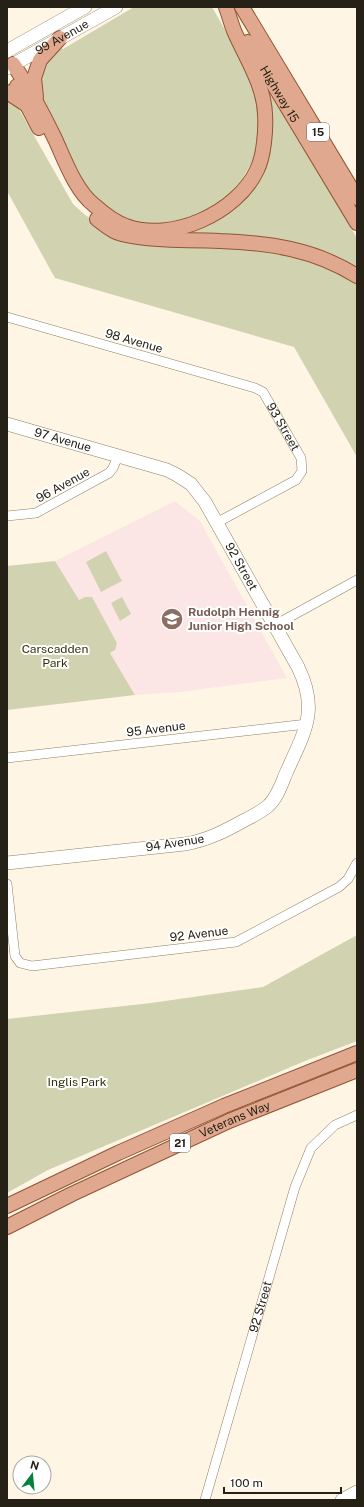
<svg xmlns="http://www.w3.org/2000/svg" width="364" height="1507" font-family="'Public Sans',sans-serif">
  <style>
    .education { fill: #fce6e5 }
    .green { fill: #d1d3b0 }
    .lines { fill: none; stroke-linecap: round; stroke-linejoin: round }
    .street-casing { stroke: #8e8067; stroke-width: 10 }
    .secondary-casing { stroke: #8e8067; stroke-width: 14 }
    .primary-casing { stroke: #925434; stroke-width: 16 }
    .street { stroke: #fff; stroke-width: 9 }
    .secondary { stroke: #fff; stroke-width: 13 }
    .primary { stroke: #e0a98f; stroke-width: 14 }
    .labels { text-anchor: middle; stroke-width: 4; stroke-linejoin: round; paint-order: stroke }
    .shield { fill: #fff; stroke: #67645c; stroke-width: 1 }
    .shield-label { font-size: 11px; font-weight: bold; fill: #262116 }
    .street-label { font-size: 12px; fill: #262116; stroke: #fff }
    .education-label { font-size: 12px; font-weight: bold; fill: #785e54; stroke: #fff; text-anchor: start }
    .park-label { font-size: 12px; fill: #313209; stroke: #fff }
  </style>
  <rect width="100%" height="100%" fill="#fef5e4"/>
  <path class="education" d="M 175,501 L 200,521 L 287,678 L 180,692 L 135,695 L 55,561 Z"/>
  <path class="green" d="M 134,7 L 212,7 L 232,42 L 255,90 L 260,130 L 253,160 L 240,183 L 229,194 L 200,216 L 183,224 L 132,224 L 101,207 L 81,181 L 41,103 L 37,76 L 42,63 L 60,47 L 63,49 Z
    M 267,89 L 357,238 L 357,273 L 345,265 L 191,235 L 192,232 L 194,230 L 251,187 Z
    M 7,98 L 16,104 L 73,204 L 84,214 L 102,227 L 293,253 L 357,279 L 357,457 L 294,347 L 55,278 L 7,191 Z
    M 106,551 L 122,581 L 101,592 L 86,562 Z
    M 55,561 L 79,600 L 85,597 L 92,597 L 117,643 L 115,650 L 110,653 L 135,695 L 7,710 L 7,566 Z
    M 122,597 L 131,614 L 120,621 L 111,603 Z
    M 357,935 L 357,1041 L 305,1061 L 48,1170 L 7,1193 L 7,1019 L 151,1003 L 263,987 Z"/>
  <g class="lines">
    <g class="street-casing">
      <g id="street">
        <path id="s1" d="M 7,317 L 255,388 L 263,392 L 301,458 L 302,471 L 296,480 L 218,522"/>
        <path d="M 7,516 L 36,513 L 109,473 L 113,468 L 118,456"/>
        <path d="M 275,625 L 357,580"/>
        <path d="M 7,758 L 307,724"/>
        <path d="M 7,884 L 15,956 L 20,963 L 32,966 L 236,942 L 339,887 L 348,879 L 357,863"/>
        <path id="s2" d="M 205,1500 L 295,1187 L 311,1148 L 335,1125 L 357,1115"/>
      </g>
    </g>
    <g class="secondary-casing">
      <g id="secondary">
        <path d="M 7,51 L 85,7"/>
        <path id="s3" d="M 7,68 L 116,7"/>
        <path id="s4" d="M 7,424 L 167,470 L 177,475 L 191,484 L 205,502 L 298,667 C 319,710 305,731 287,771 C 282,782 278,797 268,806 C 261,812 253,816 245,820 C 225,831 208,840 185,844 L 7,863"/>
        <path d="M 342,1500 L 357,1492"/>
      </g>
    </g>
    <g class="primary-casing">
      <g id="primary">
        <path d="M 242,7 L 357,198"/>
        <path id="s5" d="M 248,42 L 357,223"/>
        <path d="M 13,64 C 30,89 43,114 56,141 C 65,161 76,191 94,205 C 103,213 114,222 126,226 C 171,243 237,213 257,170 C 264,156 266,130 265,114 C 264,85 246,58 235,33 C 231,24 229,15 226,7"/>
        <path d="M 17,86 L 39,128"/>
        <path d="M 7,92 L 27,105"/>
        <path d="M 36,97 L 34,78 L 40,60 L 60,38"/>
        <path d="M 97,219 C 102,223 108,228 114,231 C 120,234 126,235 132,236 C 161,242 190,239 220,241 C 270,243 314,249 357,276"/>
        <path d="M 7,1206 L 118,1153 L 224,1106 L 357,1053"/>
        <path id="s6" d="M 7,1227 L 72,1194 L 229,1121 L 357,1070"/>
      </g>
    </g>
    <use href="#street" class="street"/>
    <use href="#secondary" class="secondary"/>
    <use href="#primary" class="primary"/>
  </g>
  <defs>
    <g id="school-disc" transform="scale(1.15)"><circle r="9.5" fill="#8d6e63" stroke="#fff"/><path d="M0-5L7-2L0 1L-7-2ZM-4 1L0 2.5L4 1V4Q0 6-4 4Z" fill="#fff"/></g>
  </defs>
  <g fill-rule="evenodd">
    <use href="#school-disc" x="172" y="619"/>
  </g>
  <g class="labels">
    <g class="shield">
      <rect x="307" y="123" width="22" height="18" rx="3"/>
      <rect x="170" y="1134" width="20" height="18" rx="3"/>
    </g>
    <g class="shield-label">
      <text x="318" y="136">15</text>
      <text x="180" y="1147">21</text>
    </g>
    <g class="street-label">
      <text dy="4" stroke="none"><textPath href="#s3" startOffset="63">99 Avenue</textPath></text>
      <text dy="4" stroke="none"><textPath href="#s5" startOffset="61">Highway 15</textPath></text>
      <text transform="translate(134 341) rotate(16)" y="4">98 Avenue</text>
      <text dy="4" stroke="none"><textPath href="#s1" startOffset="307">93 Street</textPath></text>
      <text dy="4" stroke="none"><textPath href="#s4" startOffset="58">97 Avenue</textPath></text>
      <text transform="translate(63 485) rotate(-29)" y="4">96 Avenue</text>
      <text dy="4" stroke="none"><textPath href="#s4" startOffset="291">92 Street</textPath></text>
      <text transform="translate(156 729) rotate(-7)" y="4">95 Avenue</text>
      <text transform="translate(175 843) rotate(-9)" y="4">94 Avenue</text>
      <text transform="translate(199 934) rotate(-7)" y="4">92 Avenue</text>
      <text dy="4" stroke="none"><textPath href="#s6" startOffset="252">Veterans Way</textPath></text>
      <text dy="4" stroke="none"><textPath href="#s2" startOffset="201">92 Street</textPath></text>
    </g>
    <g class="education-label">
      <text x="188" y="616">Rudolph Hennig<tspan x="188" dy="14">Junior High School</tspan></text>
    </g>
    <g class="park-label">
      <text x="55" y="653">Carscadden<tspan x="55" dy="14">Park</tspan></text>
      <text x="77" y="1086">Inglis Park</text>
    </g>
  </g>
  <rect width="364" height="1507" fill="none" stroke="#262116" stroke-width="16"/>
  <g transform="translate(32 1475) rotate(16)"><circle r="19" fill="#ffffff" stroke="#a8a6a2"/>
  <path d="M0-3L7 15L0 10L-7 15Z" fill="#04823b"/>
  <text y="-6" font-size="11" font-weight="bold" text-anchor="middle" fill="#262116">N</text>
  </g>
  <path d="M224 1487v6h117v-6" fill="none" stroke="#262116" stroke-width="2"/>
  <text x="230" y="1487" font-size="12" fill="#262116" stroke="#ffffff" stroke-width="3" paint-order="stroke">100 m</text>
</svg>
